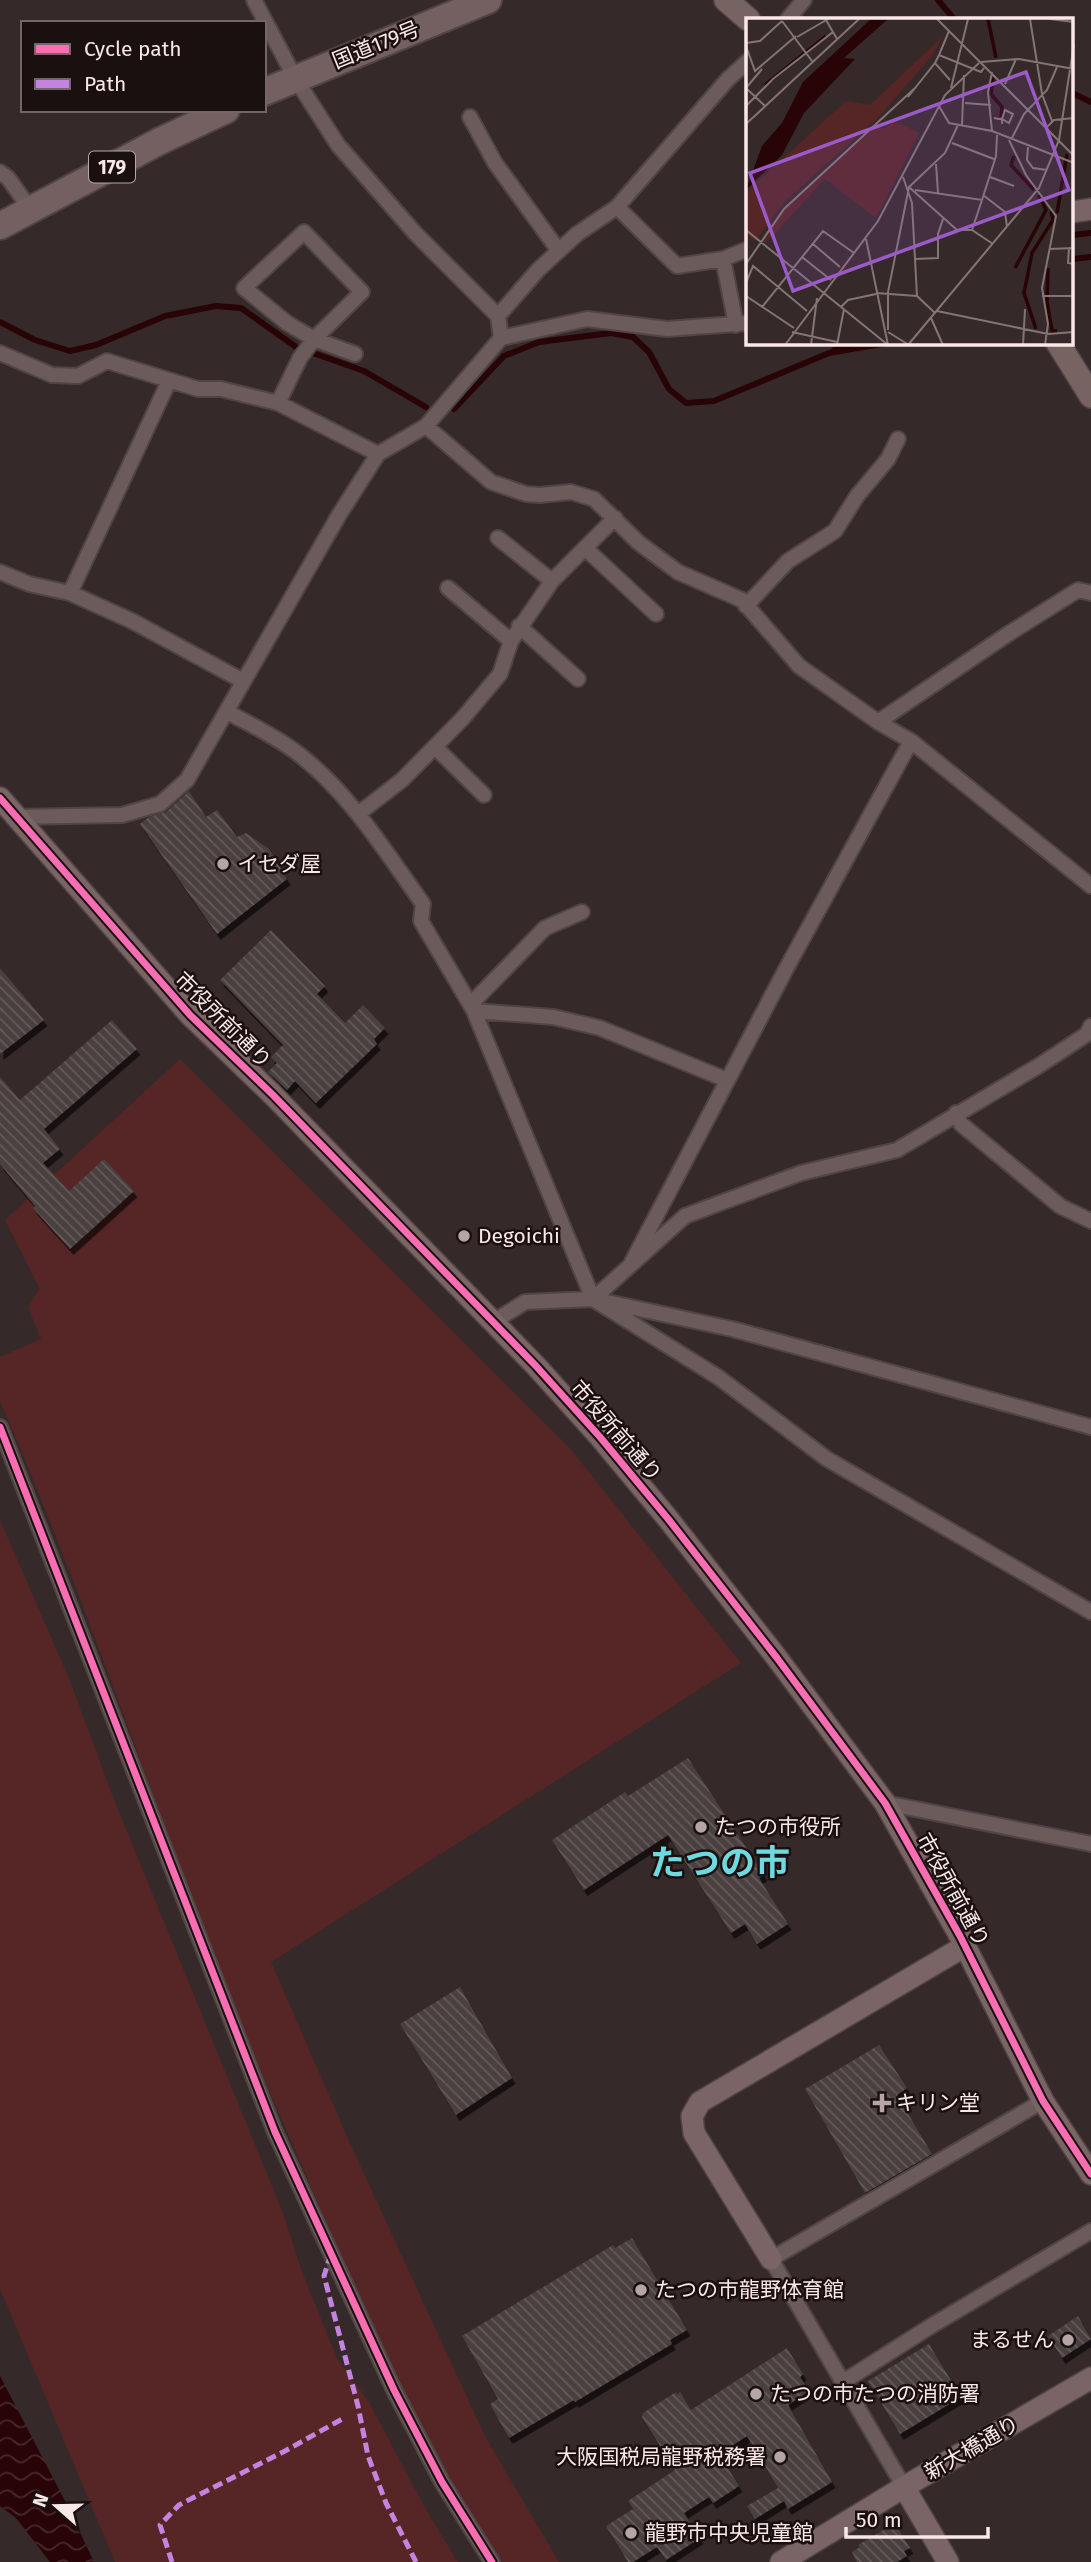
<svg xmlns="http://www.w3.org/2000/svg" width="1091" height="2562" font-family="'Fira Sans','Noto Sans JP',sans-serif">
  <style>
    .park { fill: #562526 }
    .water { fill: url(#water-waves) }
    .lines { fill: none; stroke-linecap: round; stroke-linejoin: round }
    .stream { stroke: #280406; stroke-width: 6 }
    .building { fill: url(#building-back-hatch); filter: url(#shadow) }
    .street-casing { stroke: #504544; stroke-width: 18 }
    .secondary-casing { stroke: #504544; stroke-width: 24 }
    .primary-casing { stroke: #504544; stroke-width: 26 }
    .highway-casing { stroke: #504544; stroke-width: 30 }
    .street { stroke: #6c5b5b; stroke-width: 14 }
    .secondary { stroke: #7a6465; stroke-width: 21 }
    .primary { stroke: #786363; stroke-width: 23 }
    .highway { stroke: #746060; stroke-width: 26 }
    .quiet { stroke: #c483df; stroke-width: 5; stroke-dasharray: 10 5; stroke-linecap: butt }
    .cycleway-casing { stroke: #1b1010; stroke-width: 11 }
    .cycleway { stroke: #f96db3; stroke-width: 7 }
    .poi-dot { fill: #b5a5a4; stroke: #1b1010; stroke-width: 2.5 }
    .labels { text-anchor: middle; stroke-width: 5; stroke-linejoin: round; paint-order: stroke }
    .shield { fill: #1b1010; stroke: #b6a7a6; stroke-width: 2 }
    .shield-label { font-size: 19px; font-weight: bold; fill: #f9e8e7 }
    .street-label { font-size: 21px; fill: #f9e8e7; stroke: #1b1010 }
    .poi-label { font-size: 21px; fill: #f9e8e7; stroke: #1b1010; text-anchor: start }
    .town-label { font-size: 35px; font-weight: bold; fill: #6edae0; stroke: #1b1010 }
    .inset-river { fill: none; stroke: #280406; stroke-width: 3.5 }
    .inset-road { fill: none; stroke: #847575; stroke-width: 2 }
    .view { fill: #9a5bc9; fill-opacity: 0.15; stroke: #9a5bc9; stroke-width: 3.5 }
    .inset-edge { fill: none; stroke: #f9e8e7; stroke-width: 3.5 }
  </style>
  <defs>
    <pattern id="water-waves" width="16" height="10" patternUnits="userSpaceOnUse" patternTransform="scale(1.75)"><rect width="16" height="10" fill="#280406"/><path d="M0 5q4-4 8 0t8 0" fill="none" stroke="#48292a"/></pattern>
    <pattern id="building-back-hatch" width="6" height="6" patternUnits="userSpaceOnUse" patternTransform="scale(1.75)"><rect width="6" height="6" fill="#4a3f3f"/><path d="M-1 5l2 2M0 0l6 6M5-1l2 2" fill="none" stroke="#655b5b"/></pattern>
    <filter id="shadow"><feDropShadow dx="3.5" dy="6" stdDeviation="0" flood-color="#0009"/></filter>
  </defs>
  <rect width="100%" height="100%" fill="#362929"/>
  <path class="park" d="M 180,1059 L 569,1447 L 741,1663 L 271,1962 L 349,2141 L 485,2436 L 559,2562 L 502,2562 C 428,2457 379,2340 327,2223 C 290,2140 254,2056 220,1971 C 146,1782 81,1588 0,1401 L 0,1357 L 41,1339 L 28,1307 L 40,1289 L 5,1220 Z
    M 0,1520 L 69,1678 L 113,1797 L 283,2213 L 301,2269 L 337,2358 L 369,2402 L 424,2506 L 458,2562 L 115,2562 L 0,2289 Z"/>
  <path class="water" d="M 0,2376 L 63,2497 L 94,2562 L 50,2562 L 16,2518 L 0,2506 Z"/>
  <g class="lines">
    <path class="stream" d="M 938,0 L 954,19
      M 1072,93 L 1091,102
      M 1072,235 L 1091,233
      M 1072,259 L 1091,257
      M 0,322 L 35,340 L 70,351 L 96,345 L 165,316 L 216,306 L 241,308 L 296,347 L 364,371 L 426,407
      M 834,350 L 846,343
      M 454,409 L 504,356 L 539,342 L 611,333 L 633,337 L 649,352 L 669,389 L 686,403 L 714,401 L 829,353 L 887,343"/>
  </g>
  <path class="building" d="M 189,791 L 206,817 L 217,810 L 237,837 L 246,833 L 269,849 L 287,879 L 217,934 L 140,824 L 149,817 L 166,812 Z
    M 271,930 L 325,986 L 317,994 L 345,1023 L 363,1005 L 385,1028 L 374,1039 L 377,1044 L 316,1103 L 295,1081 L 287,1090 L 268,1072 L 277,1063 L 271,1057 L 283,1045 L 220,980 Z
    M 0,968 L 44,1020 L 0,1054 Z
    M 112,1020 L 137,1049 L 44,1129 L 60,1149 L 43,1163 L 69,1191 L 104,1159 L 134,1191 L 70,1249 L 33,1208 L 35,1206 L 0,1164 L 0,1077 L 20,1100 Z
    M 688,1758 L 764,1875 L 759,1878 L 788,1924 L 757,1944 L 745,1924 L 731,1933 L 668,1835 L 584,1890 L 552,1840 L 625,1792 L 628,1796 Z
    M 460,1987 L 512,2078 L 456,2115 L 400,2024 Z
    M 879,2045 L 907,2088 L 897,2095 L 932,2154 L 865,2193 L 805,2089 Z
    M 632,2238 L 687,2330 L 670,2340 L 672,2344 L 575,2402 L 574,2400 L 509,2438 L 490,2404 L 498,2399 L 462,2336 L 613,2245 L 615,2248 Z
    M 1078,2316 L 1091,2339 L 1062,2358 L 1048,2336 Z
    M 929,2344 L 961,2397 L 900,2434 L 868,2381 Z
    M 787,2348 L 803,2374 L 800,2377 L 809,2391 L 788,2405 L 832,2482 L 788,2509 L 784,2501 L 755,2519 L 747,2506 L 778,2488 L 747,2436 L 719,2454 L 739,2486 L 713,2503 L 709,2497 L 684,2513 L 700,2538 L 666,2560 L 657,2547 L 633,2562 L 628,2562 L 606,2526 L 633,2509 L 628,2501 L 675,2470 L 642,2417 L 643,2413 L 676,2392 L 677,2395 L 680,2392 L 691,2410 Z
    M 895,2523 L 910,2548 L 904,2551 L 907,2556 L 897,2562 L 857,2562 L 852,2552 L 860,2547 L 858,2545 Z"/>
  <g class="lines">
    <g class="street-casing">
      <path id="street" d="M 254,0 L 295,78 L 338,145 L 415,233 L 498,316
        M 788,19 L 804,0
        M 470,117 L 495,163 L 559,251
        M 0,172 L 8,178 L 31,210
        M 617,207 L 677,266 L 723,259 L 748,249
        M 723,259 L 736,325
        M 501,338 L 498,316 L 538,270 L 577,234 L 617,207 L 728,79 L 748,61
        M 0,353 L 52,375 L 78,376 L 107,361 L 198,389 L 221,389 L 278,403 L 378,454
        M 278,403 L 300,358 L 314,339 L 362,292 L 304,232 L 244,288 L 287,323 L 314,339 L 355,354
        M 426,426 L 491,482 L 526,494 L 540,495 L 571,492 L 594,499 L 639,543 L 678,572 L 742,600 L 799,666 L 878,722 L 911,741 L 786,969 L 632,1262
        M 498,538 L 552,581
        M 585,548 L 656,614
        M 0,572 L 29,584 L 70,593 L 132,621 L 243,681
        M 448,588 L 511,641
        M 70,593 L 169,381
        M 746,606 L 788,561 L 835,531 L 857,496 L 888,459 L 898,439
        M 519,626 L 578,679
        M 227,712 C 250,724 275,736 296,752 C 349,792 385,851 423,904 L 421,921 L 474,1011 L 593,1299 L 718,1377 L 827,1459 L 1091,1612
        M 878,722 L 1008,634 L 1078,590 L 1091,593
        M 911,741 L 1091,886
        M 436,748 L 484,795
        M 358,814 L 402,780 L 463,718 L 500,674 L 511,641 L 552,581 L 615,518
        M 14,817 L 122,815 L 160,804 L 187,780 L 339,515 L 378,454 L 426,426 L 501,338 L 587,319 L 667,329 L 748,323
        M 471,1004 L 545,928 L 582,912
        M 474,1011 L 553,1017 L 600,1028 L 727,1080
        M 956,1113 L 961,1124 L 1060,1206 L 1091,1221
        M 593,1299 L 685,1216 L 801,1173 L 897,1150 L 1040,1065 L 1087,1034 L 1091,1026
        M 493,1322 L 525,1302 L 593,1299 L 732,1329 L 1091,1427
        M 0,1427 L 275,2132 L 394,2390 L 442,2482 L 492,2562
        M 885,1803 L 1091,1844
        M 843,2382 L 931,2326 L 1091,2231
        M 904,2487 L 771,2259 L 1043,2101"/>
    </g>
    <g class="secondary-casing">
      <path id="secondary" d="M 1072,212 L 1091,209
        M 0,798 L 190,1015 L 273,1095 L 536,1366 L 600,1437 L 669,1520 L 777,1658 L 885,1803 L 960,1936 L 1043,2101 L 1091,2174
        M 771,2259 L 694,2133 L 692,2116 L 700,2102 L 965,1946
        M 904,2487 L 948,2562
        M 781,2562 L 904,2487 L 1091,2378"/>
    </g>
    <g class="primary-casing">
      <path id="primary" d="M 726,0 L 748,19
        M 1058,343 L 1091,396"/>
    </g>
    <g class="highway-casing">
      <path id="highway" d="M 264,92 L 488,0
        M 0,226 L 160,141 L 226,110"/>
    </g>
    <use href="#street" class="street"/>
    <use href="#secondary" class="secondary"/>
    <use href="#primary" class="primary"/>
    <use href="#highway" class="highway"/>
    <path class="quiet" d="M 331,2254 L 324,2276 L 358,2406 L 368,2456 L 386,2503 L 416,2562
      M 172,2562 L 160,2525 L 179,2505 L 285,2451 L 344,2418"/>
    <g class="cycleway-casing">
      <path id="cycleway" d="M 0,798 L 190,1015 L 273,1095 L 536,1366 L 600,1437 L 669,1520 L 777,1658 L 885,1803 L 960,1936 L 1043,2101 L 1091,2174
        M 0,1427 L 275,2132 L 394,2390 L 442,2482 L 492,2562"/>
    </g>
    <use href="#cycleway" class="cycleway"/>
  </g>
  <g class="poi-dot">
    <circle cx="223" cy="864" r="7"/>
    <circle cx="464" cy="1236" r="7"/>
    <circle cx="701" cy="1827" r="7"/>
    <path d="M878.5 2092.5h7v7h7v7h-7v7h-7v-7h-7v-7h7z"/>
    <circle cx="641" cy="2290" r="7"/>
    <circle cx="1068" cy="2340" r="7"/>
    <circle cx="756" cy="2394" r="7"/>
    <circle cx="780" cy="2457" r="7"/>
    <circle cx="631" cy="2533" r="7"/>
  </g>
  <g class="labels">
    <rect class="shield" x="89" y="151.5" width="46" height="31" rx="5"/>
    <g class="shield-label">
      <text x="112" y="174">179</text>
    </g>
    <g class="street-label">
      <text transform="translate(376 45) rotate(-22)" y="7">国道179号</text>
      <text transform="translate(223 1020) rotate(45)" y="7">市役所前通り</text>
      <text transform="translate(616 1431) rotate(49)" y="7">市役所前通り</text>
      <text transform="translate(953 1890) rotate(61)" y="7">市役所前通り</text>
      <text transform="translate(972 2448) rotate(-30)" y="7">新大橋通り</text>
    </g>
    <g class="poi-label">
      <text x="237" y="871">イセダ屋</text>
      <text x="478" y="1243">Degoichi</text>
      <text x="715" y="1834">たつの市役所</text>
      <text x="896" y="2110">キリン堂</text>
      <text x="655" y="2297">たつの市龍野体育館</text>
      <text x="1054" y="2347" text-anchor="end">まるせん</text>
      <text x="770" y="2401">たつの市たつの消防署</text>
      <text x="766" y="2464" text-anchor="end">大阪国税局龍野税務署</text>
      <text x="645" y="2540">龍野市中央児童館</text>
    </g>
    <g class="town-label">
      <text x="720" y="1875">たつの市</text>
    </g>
  </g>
  <g transform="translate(746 18)">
    <rect width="327" height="327" fill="#362929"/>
    <path d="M 197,18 L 186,38 L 131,101 L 39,183 L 9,223 L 0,216 L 0,176 L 8,167 L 100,83 L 124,87 ZM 149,103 L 173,115 L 130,200 L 79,161 L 20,225 L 16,222 L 34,196 L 132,106 L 137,111 Z" fill="#562526"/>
    <path d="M 125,1 L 142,1 L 98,40 L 109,41 L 58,95 L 36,137 L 0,172 L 16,128 L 36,105 L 57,64 Z" fill="#280406"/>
    <path class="inset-river" d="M 242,1 L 250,40M 247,60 L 245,76 L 256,89 L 255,99M 19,67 L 80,18M 268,138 L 265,147 L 288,172M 311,195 L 321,136M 269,250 L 300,192 L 293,177M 302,250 L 301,284 L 306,313 L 311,313M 290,311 L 278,275 L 286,235 L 307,202 L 305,193"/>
    <path class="inset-road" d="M 191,1 L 328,138M 284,1 L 296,76 L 306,103M 304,1 L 328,4M 80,2 L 91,21M 36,3 L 66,43M 51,19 L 82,1M 0,25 L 14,23 L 36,3M 0,28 L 9,53 L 50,18M 193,37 L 203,13M 235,44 L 273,41 L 328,51M 189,45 L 193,37 L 235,54 L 238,50M 246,54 L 242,74 L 246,113M 259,66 L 270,41M 0,70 L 19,88M 0,70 L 16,51M 205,70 L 222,1M 162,79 L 189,45 L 204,62M 219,85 L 245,87M 0,88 L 27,61 L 87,14M 193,88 L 203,105 L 246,113 L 328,145M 248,100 L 253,101 L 256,101 L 263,105 L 267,96 L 259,92 L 256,101 L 256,106M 0,106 L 113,1M 216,107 L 218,57M 301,109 L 308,102 L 328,100M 266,120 L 278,96 L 301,72 L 311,49M 263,122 L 280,157 L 310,198 L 296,270 L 302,306 L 299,327M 206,125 L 248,141M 282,129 L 281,142 L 287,150 L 301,152M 190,146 L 192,175M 157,159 L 166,185 L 171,278 L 189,295M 244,159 L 268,168M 163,169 L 211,212 L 226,212 L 247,226M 169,172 L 236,182 L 250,138 L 251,117M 237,177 L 259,194 L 261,209M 0,212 L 142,327M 226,212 L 236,182M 120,221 L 142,327M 67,226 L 94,249M 323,230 L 322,245 L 328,246M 303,231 L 328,230M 56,239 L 85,262M 169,241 L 192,240 L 192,216 L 197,201M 0,246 L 38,191 L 169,70M 0,265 L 7,248 L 61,293M 130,275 L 171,278M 0,278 L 48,310M 296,278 L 328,278M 16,289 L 77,213 L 108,235M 95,289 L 102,282 L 130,276M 191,293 L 302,316 L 328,314M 185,300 L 197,327M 142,312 L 142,274 L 163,169 L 199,135 L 212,107M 46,314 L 91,324M 142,314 L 163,327M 39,327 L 132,203 L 199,77 L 233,45M 65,327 L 71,280M 91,327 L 98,291M 162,327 L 293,170 L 313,122 L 328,26M 277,327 L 279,291"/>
    <path class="view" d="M 280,54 L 323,172 L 47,273 L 4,155 Z"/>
    <rect width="327" height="327" class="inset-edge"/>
  </g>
  <rect x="21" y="21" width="245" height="91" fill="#1b1010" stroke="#746666" stroke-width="2"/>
  <rect x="35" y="44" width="35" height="10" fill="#f96db3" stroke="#746666" stroke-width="2"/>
  <text x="84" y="56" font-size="21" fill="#f9e8e7">Cycle path</text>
  <rect x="35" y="79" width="35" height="10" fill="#c483df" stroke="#746666" stroke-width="2"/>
  <text x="84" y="91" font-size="21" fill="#f9e8e7">Path</text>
  <g transform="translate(56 2506) rotate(290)" stroke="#1b1010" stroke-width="5" paint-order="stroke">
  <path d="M0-5L12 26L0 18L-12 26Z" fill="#f9e8e7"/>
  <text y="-10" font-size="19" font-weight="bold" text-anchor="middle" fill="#f9e8e7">N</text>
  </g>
  <path d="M846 2527v10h142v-10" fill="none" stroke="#f9e8e7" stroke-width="3.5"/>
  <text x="856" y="2527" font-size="21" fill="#f9e8e7" stroke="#1b1010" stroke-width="5" paint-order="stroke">50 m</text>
</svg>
